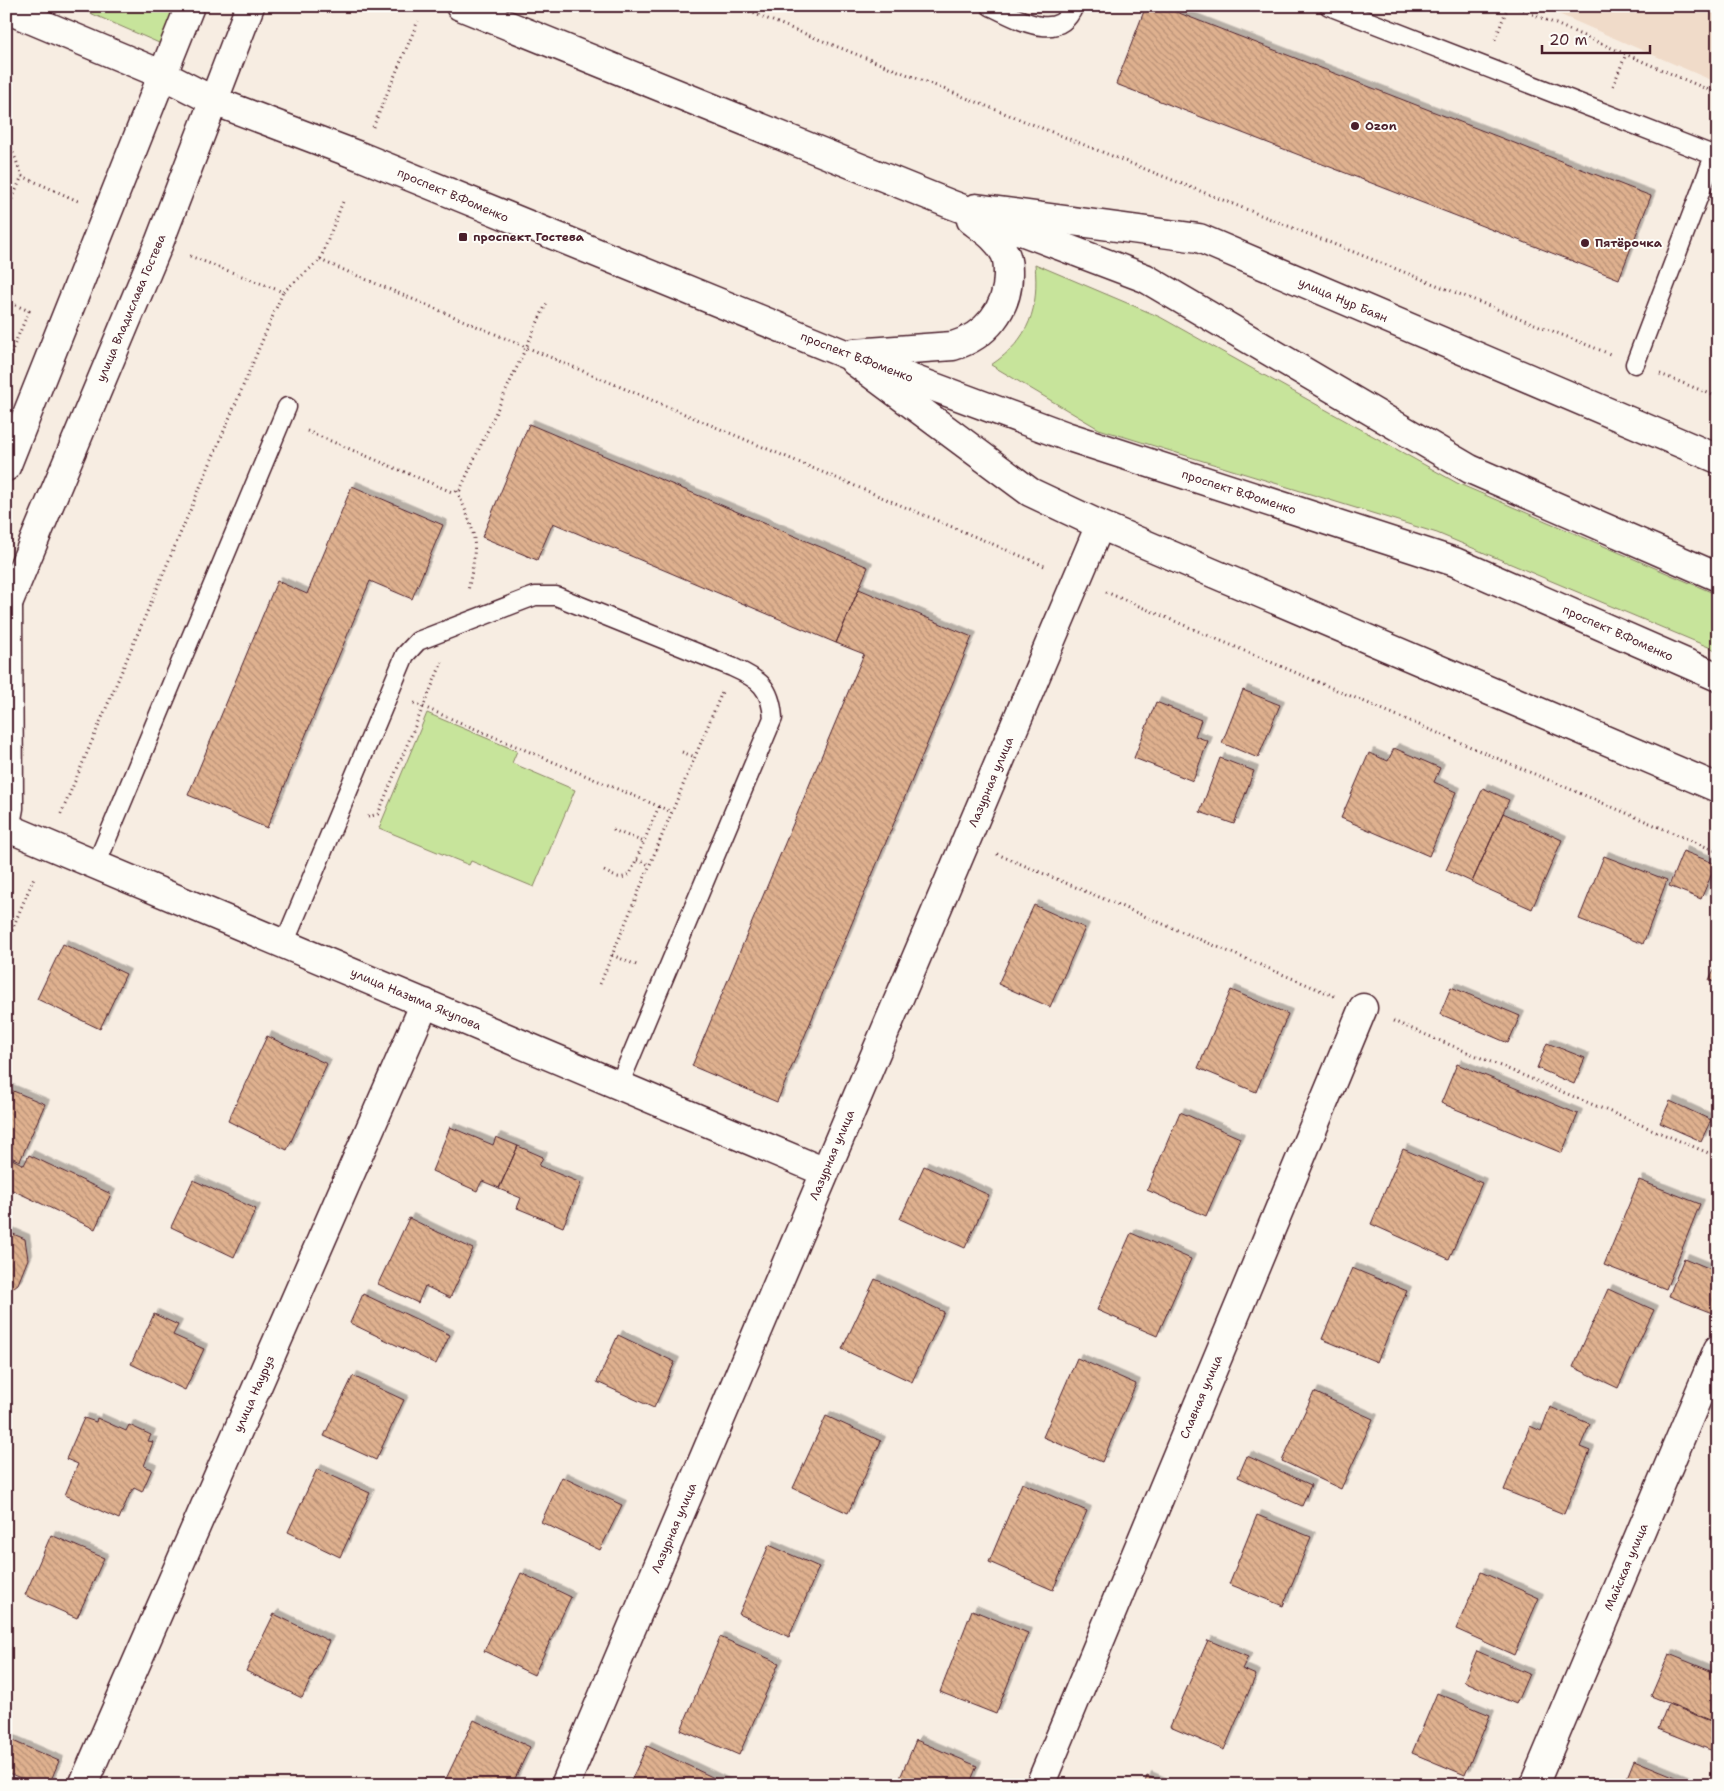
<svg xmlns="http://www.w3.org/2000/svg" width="1724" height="1791" font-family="'Shantell Sans',sans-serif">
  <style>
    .built { fill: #f0dbc9 }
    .green { fill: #c7e49b; stroke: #888263 }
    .building { fill: url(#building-back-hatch); stroke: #4a1f2b; filter: url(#shadow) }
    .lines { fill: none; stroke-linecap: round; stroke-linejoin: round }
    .service-casing { stroke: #4a1f2b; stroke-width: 21 }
    .minor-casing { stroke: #4a1f2b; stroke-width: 31 }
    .secondary-casing { stroke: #4a1f2b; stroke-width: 31 }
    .path { stroke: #4a1f2b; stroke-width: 3; stroke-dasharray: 1 4; stroke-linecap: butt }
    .service { stroke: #fdfcf7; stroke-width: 18 }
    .minor { stroke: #fdfcf7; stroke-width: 28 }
    .secondary { stroke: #fdfcf7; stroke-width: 28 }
    .poi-dot { fill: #4a1f2b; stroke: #fdfcf7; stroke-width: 2 }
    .labels { text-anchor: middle; stroke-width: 4; stroke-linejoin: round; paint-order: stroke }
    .poi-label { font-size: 12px; font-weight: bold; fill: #4a1f2b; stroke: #fdfcf7; text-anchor: start }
    .street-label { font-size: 12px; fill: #4a1f2b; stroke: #fdfcf7 }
  </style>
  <defs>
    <pattern id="building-back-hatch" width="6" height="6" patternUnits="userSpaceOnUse" patternTransform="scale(1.25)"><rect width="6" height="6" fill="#dfb18f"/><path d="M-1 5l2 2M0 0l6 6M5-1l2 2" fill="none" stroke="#b78f75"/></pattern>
    <filter id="shadow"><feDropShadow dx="4.5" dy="-4.5" stdDeviation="0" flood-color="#0004"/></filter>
  </defs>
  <rect width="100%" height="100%" fill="#f7ede2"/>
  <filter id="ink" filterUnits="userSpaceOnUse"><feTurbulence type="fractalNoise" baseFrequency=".02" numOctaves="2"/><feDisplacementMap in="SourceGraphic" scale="10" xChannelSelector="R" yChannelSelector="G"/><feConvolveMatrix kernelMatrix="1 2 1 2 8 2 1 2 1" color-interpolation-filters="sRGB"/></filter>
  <g filter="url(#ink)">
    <path class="built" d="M 1540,6 L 1718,6 L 1718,83 Z"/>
    <path class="green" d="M 74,6 L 183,6 L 166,46 Z
      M 1035,264 L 1160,317 L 1457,483 L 1718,595 L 1718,651 L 1437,533 L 1099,429 L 991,365 C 1030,339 1039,309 1035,264 Z
      M 427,713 L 517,751 L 512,763 L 575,790 L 534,887 L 471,861 L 469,865 L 379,828 Z"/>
    <path class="building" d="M 1146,6 L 1161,6 L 1651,196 L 1619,279 L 1116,84 Z
      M 529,424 L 868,567 L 836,643 L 553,523 L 537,560 L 482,537 Z
      M 352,486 L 443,525 L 412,599 L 370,581 L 267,828 L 188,795 L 277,581 L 307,594 Z
      M 859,589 L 972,637 L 777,1102 L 692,1066 L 864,654 L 836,643 Z
      M 1243,690 L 1280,705 L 1258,758 L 1222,743 Z
      M 1156,702 L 1201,720 L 1195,736 L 1208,741 L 1193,781 L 1134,758 Z
      M 1394,748 L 1440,768 L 1434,782 L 1456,792 L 1429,856 L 1341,818 L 1369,753 L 1388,761 Z
      M 1220,758 L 1254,771 L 1234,824 L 1200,812 Z
      M 1483,788 L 1509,800 L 1472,882 L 1446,870 Z
      M 1503,813 L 1562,840 L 1532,909 L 1472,882 Z
      M 1683,851 L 1716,864 L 1701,899 L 1669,886 Z
      M 1604,856 L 1667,880 L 1643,944 L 1579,919 Z
      M 1034,905 L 1085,928 L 1050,1007 L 998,984 Z
      M 63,944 L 126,974 L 100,1029 L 37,999 Z
      M 1718,961 L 1718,984 L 1709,980 Z
      M 1451,987 L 1520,1016 L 1508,1043 L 1440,1014 Z
      M 1231,990 L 1288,1014 L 1256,1092 L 1198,1068 Z
      M 267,1036 L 327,1064 L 287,1150 L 228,1121 Z
      M 1547,1043 L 1585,1058 L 1574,1084 L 1537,1068 Z
      M 1457,1064 L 1578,1114 L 1562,1153 L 1441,1103 Z
      M 6,1088 L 45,1104 L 20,1161 L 6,1155 Z
      M 1670,1101 L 1711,1120 L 1701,1141 L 1660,1123 Z
      M 1180,1112 L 1240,1138 L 1206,1216 L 1147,1190 Z
      M 450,1127 L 493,1145 L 496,1137 L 518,1146 L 499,1188 L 482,1181 L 477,1191 L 432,1171 Z
      M 518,1146 L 543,1157 L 539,1166 L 581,1183 L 563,1227 L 517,1208 L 521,1198 L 499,1189 Z
      M 1403,1149 L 1482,1183 L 1449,1259 L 1371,1224 Z
      M 29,1155 L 111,1194 L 95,1229 L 6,1187 L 6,1156 L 24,1165 Z
      M 924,1166 L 989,1195 L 965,1248 L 900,1219 Z
      M 193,1180 L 256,1209 L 234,1257 L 171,1227 Z
      M 1639,1180 L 1700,1204 L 1666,1289 L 1604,1265 Z
      M 409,1218 L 473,1249 L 450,1298 L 425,1286 L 418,1303 L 378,1284 Z
      M 6,1231 L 25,1239 L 28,1259 L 18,1284 L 6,1293 Z
      M 1131,1233 L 1191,1259 L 1157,1336 L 1097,1310 Z
      M 1684,1258 L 1718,1272 L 1717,1315 L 1669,1296 Z
      M 1352,1268 L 1407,1291 L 1377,1362 L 1322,1339 Z
      M 875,1279 L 944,1312 L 912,1382 L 842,1349 Z
      M 1608,1289 L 1654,1310 L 1618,1388 L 1573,1367 Z
      M 363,1294 L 450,1335 L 436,1364 L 350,1323 Z
      M 154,1314 L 178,1325 L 173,1335 L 204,1349 L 185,1390 L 131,1364 Z
      M 618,1335 L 675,1362 L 654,1408 L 597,1382 Z
      M 1077,1358 L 1136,1384 L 1102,1462 L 1043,1437 Z
      M 353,1376 L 404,1400 L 376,1460 L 324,1436 Z
      M 1314,1392 L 1373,1419 L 1341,1489 L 1282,1461 Z
      M 1550,1407 L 1590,1424 L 1580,1447 L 1590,1451 L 1564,1514 L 1504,1490 L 1530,1426 L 1541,1431 Z
      M 826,1416 L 881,1441 L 848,1513 L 793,1488 Z
      M 84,1418 L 96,1422 L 97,1418 L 126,1431 L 129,1425 L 151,1435 L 148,1441 L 153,1442 L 144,1466 L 152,1469 L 142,1492 L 134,1488 L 130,1493 L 119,1519 L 65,1495 L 78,1464 L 66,1459 Z
      M 1247,1456 L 1311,1485 L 1302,1506 L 1238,1477 Z
      M 317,1469 L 370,1493 L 340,1557 L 288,1532 Z
      M 562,1477 L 622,1505 L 600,1550 L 541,1522 Z
      M 1022,1483 L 1087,1511 L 1053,1590 L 989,1562 Z
      M 1257,1515 L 1311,1537 L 1283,1606 L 1229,1584 Z
      M 51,1535 L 104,1558 L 77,1618 L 25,1595 Z
      M 769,1545 L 819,1567 L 789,1637 L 739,1614 Z
      M 1481,1572 L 1539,1598 L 1514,1655 L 1456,1629 Z
      M 1718,1572 L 1718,1584 L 1713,1582 Z
      M 521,1573 L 571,1597 L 534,1675 L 484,1651 Z
      M 972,1610 L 1028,1633 L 996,1714 L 940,1692 Z
      M 274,1614 L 329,1641 L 302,1698 L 246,1671 Z
      M 720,1637 L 779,1663 L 739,1755 L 681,1730 Z
      M 1208,1640 L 1248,1657 L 1242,1669 L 1256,1675 L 1224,1750 L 1170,1727 Z
      M 1477,1651 L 1529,1674 L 1516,1704 L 1464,1681 Z
      M 1669,1654 L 1718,1674 L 1718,1716 L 1715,1722 L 1651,1696 Z
      M 1437,1693 L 1490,1715 L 1465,1775 L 1412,1753 Z
      M 1668,1704 L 1718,1724 L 1718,1753 L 1658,1729 Z
      M 474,1720 L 530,1747 L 512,1785 L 443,1785 Z
      M 6,1738 L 59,1761 L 49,1785 L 37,1785 L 6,1772 Z
      M 916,1740 L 977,1766 L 969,1785 L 897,1785 Z
      M 647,1746 L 729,1785 L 629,1785 Z
      M 1634,1760 L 1695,1785 L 1624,1785 Z
      M 1147,1776 L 1168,1785 L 1144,1785 Z"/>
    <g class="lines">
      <g class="service-casing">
        <path id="service" d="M 990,6 C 1017,18 1058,45 1074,6
          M 1329,6 L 1718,157
          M 1635,364 L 1714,156
          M 96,865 L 287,407
          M 284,944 L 405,655 L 418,641 L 524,600 L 535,596 L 556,596 L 732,667 C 759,679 771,687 773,718 L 619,1085"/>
      </g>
      <g class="minor-casing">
        <path id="minor" d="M 976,208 L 1199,238 L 1718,459
          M 854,361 L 1030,492 L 1100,525 L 1718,788
          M 6,824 L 9,808 L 8,603
          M 6,827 L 825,1172
          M 83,1785 L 425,1003
          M 565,1785 L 1100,525
          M 1040,1785 L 1363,1008
          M 1534,1785 L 1718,1349"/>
      </g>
      <g class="secondary-casing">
        <path id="secondary" d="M 460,6 L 950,204 L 1145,278 L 1470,469 L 1718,577
          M 6,9 L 161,74 L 214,101 L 362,157 L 845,354 L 1066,436 L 1455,562 L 1718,677
          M 854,353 L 953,346 C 986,336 1008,309 1008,275 C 1008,268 1008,258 1004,252 C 997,238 984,230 971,220
          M 6,467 L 190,6
          M 6,608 L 159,243 L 250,6"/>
      </g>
      <path class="path" d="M 735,6 L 1610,354
        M 1514,6 L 1718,94
        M 1495,40 L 1508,6
        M 1613,86 L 1626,54
        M 373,127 L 418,21
        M 6,134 L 22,176 L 78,201
        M 6,213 L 22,176
        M 190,256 L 283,292 L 320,260 L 344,199
        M 320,260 L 1047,567
        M 6,301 L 29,311 L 6,364
        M 1660,374 L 1718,397
        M 307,431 L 452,492 L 460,490 L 548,300
        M 457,491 C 478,538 478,541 468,591
        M 1106,592 L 1718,852
        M 414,703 L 672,812
        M 682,752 L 695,757
        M 61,814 L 283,292
        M 368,817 L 378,814 L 442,662
        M 613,830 L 644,842
        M 997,854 L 1334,996
        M 637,860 L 650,865
        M 604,871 C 614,876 622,882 631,872 L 659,806
        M 6,944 L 35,875
        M 612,955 L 639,966
        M 600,984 L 722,692
        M 1393,1021 L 1718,1157"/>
      <use href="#service" class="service"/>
      <use href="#minor" class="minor"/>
      <use href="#secondary" class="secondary"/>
    </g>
  </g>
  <g class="poi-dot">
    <circle cx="1355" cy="126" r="5"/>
    <rect x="458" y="232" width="10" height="10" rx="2.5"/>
    <circle cx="1585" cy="243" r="5"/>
  </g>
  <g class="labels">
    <g class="poi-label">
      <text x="1365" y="130">Ozon</text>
      <text x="473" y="241">проспект Гостева</text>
      <text x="1595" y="247">Пятёрочка</text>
    </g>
    <g class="street-label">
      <text transform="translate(453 195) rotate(23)" y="4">проспект В.Фоменко</text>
      <text transform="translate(1343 300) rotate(23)" y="4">улица Нур Баян</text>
      <text transform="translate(131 308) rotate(-67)" y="4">улица Владислава Гостева</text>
      <text transform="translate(857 357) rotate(21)" y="4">проспект В.Фоменко</text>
      <text transform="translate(1239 492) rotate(18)" y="4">проспект В.Фоменко</text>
      <text transform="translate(1618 633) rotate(24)" y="4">проспект В.Фоменко</text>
      <text transform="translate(991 782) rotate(-67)" y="4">Лазурная улица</text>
      <text transform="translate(416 999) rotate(23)" y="4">улица Назыма Якупова</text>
      <text transform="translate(832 1155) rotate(-67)" y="4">Лазурная улица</text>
      <text transform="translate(254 1394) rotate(-66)" y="4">улица Науруз</text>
      <text transform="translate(1201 1397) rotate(-67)" y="4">Славная улица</text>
      <text transform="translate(674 1528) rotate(-67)" y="4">Лазурная улица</text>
      <text transform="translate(1626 1567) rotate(-67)" y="4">Майская улица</text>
    </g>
  </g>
  <rect width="1724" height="1791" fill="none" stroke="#fdfcf7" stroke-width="25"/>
  <rect x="12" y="12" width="1699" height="1766" fill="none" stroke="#4a1f2b" stroke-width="2" filter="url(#ink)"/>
  <path d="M1542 45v8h108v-8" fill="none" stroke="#4a1f2b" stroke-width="2.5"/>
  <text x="1549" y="45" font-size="15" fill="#4a1f2b" stroke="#fdfcf7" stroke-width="4" paint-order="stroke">20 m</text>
</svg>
